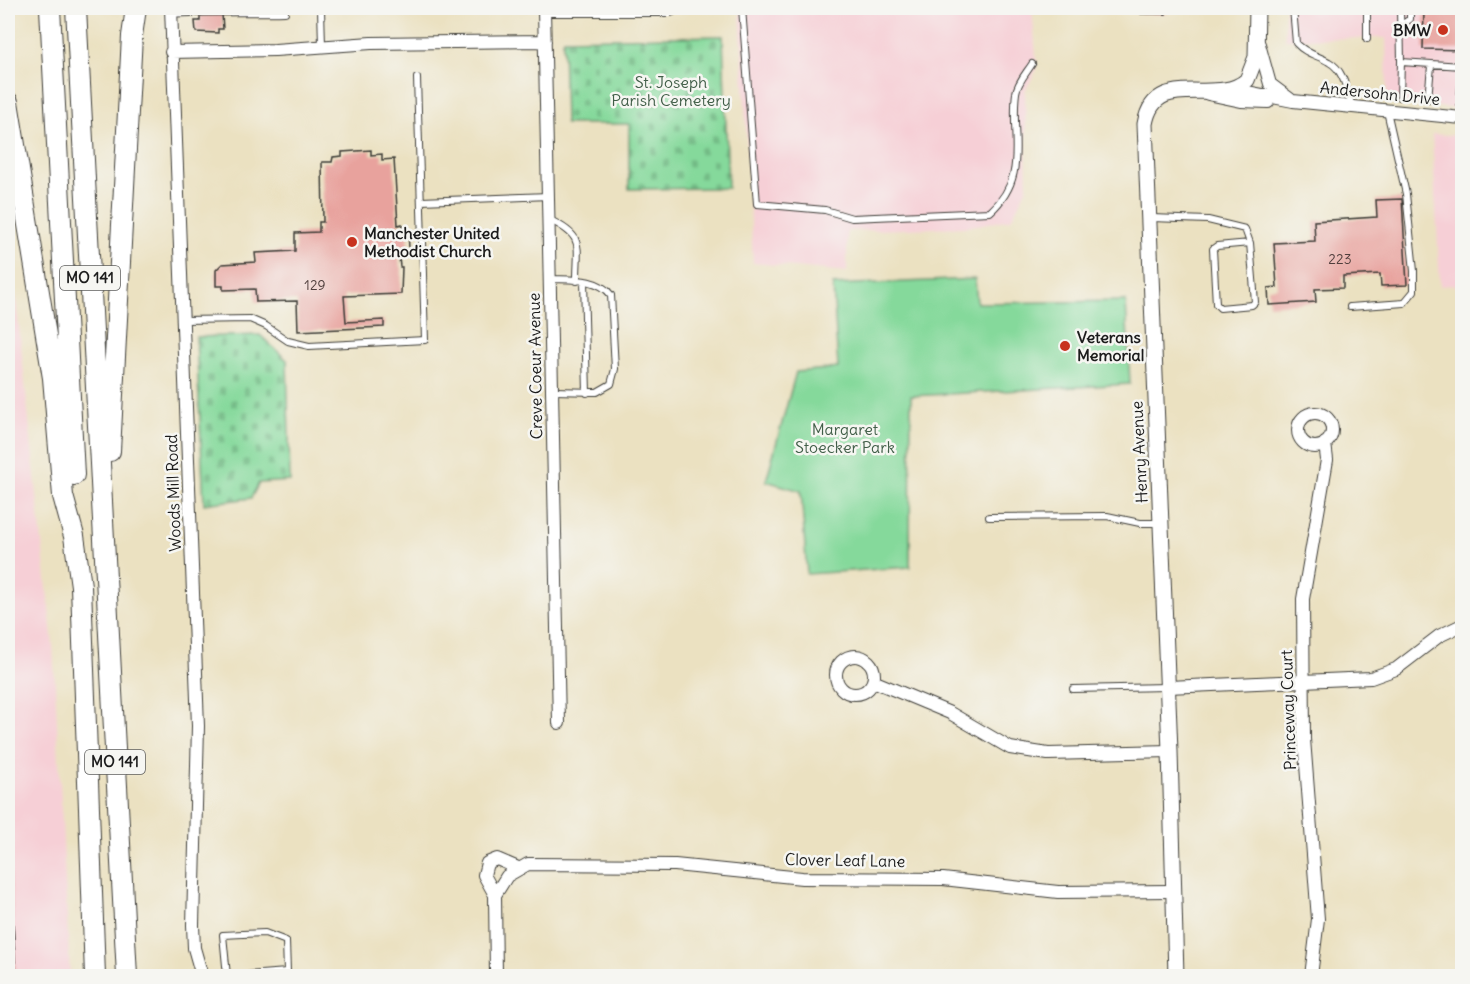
<svg xmlns="http://www.w3.org/2000/svg" width="1470" height="984" font-family="Delius,sans-serif">
  <style>
    .built { fill: #f6cfd6 }
    .cemetery { fill: url(#cemetery-stones); stroke: #507a5c; stroke-width: 1.5 }
    .green { fill: #85d99b; stroke: #507a5c; stroke-width: 1.5 }
    .building { fill: #e8a29d }
    .lines { fill: none; stroke-linecap: round; stroke-linejoin: round }
    .service-casing { stroke: #3b3a35; stroke-width: 8 }
    .minor-casing { stroke: #3b3a35; stroke-width: 14 }
    .tertiary-casing { stroke: #3b3a35; stroke-width: 17 }
    .trunk-casing { stroke: #3b3a35; stroke-width: 22 }
    .service { stroke: #fff; stroke-width: 6 }
    .minor { stroke: #fff; stroke-width: 12 }
    .tertiary { stroke: #fff; stroke-width: 15 }
    .trunk { stroke: #fff; stroke-width: 20 }
    .poi-dot { fill: #c8321e; stroke: #f6f6f2; stroke-width: 2 }
    .labels { text-anchor: middle; stroke-width: 5; stroke-linejoin: round; paint-order: stroke }
    .number-label { font-size: 14px; fill: #4f3e3c }
    .shield { fill: #f6f6f2; stroke: #5d5d5c; stroke-width: 1.5 }
    .shield-label { font-size: 15px; font-weight: bold; fill: #1c1c1c }
    .poi-label { font-size: 16px; font-weight: bold; fill: #1c1c1c; stroke: #f6f6f2; text-anchor: start }
    .park-label { font-size: 16px; fill: #415e48; stroke: #f6f6f2 }
    .street-label { font-size: 16px; fill: #1c1c1c; stroke: #f6f6f2 }
  </style>
  <defs>
    <pattern id="cemetery-stones" width="16" height="16" patternUnits="userSpaceOnUse" patternTransform="scale(1.5)"><rect width="16" height="16" fill="#85d99b"/><path d="M2 7V4a2 2 0 0 1 4 0v3zM10 15v-3a2 2 0 0 1 4 0v3z" fill="#72ba85"/></pattern>
  </defs>
  <rect width="100%" height="100%" fill="#f6f6f2"/>
  <filter id="ink" filterUnits="userSpaceOnUse"><feTurbulence type="fractalNoise" baseFrequency=".0167" numOctaves="2"/><feDisplacementMap in="SourceGraphic" scale="12" xChannelSelector="R" yChannelSelector="G"/><feConvolveMatrix kernelMatrix="1 2 1 2 8 2 1 2 1" color-interpolation-filters="sRGB"/></filter>
  <filter id="wash" filterUnits="userSpaceOnUse"><feTurbulence type="fractalNoise" baseFrequency=".008" numOctaves="4" result="noise"/><feDisplacementMap in="SourceGraphic" scale="24" xChannelSelector="R" yChannelSelector="G"/><feGaussianBlur stdDeviation="1.35" result="paint"/><feColorMatrix in="noise" values="0 0 0 0 0 0 0 0 0 0 0 0 0 0 0 0 0 1.4 0 .05"/><feComposite in="paint" operator="in"/></filter>
  <g filter="url(#wash)">
    <rect width="100%" height="100%" fill="#ebe1c1"/>
    <path class="built" d="M 740,8 L 1032,8 L 1037,69 L 1025,91 L 1027,188 L 1011,219 L 966,227 L 847,231 L 847,272 L 753,263 Z
      M 1285,8 L 1462,8 L 1462,109 L 1387,102 L 1386,38 L 1285,39 Z
      M 1432,134 L 1462,136 L 1462,297 L 1455,285 L 1440,286 Z
      M 8,261 L 16,299 L 53,645 L 70,976 L 8,976 Z"/>
    <path class="cemetery" d="M 723,36 L 728,188 L 629,189 L 629,124 L 565,124 L 563,39 Z
      M 260,335 L 287,360 L 290,481 L 259,483 L 251,498 L 204,504 L 196,337 Z"/>
    <path class="green" d="M 975,279 L 977,303 L 1126,301 L 1130,384 L 911,396 L 910,567 L 807,574 L 801,491 L 766,481 L 796,372 L 838,368 L 833,285 Z"/>
    <g id="blocks">
      <path class="building" d="M 1141,8 L 1166,8 L 1166,14 L 1141,14 Z
        M 1404,8 L 1462,8 L 1462,50 L 1423,49 L 1424,11 L 1404,10 Z
        M 222,14 L 223,29 L 218,29 L 218,33 L 196,32 L 195,21 L 200,21 L 200,15 Z
        M 371,150 L 371,155 L 382,154 L 382,160 L 394,159 L 398,225 L 402,224 L 402,229 L 408,228 L 409,250 L 404,251 L 404,257 L 399,257 L 400,267 L 402,267 L 401,294 L 344,296 L 346,322 L 384,320 L 384,327 L 298,331 L 297,301 L 256,302 L 255,289 L 223,290 L 223,286 L 216,286 L 216,270 L 222,264 L 256,262 L 255,253 L 295,251 L 295,233 L 319,232 L 319,222 L 323,222 L 322,162 L 332,162 L 333,157 L 342,156 L 342,152 Z
        M 1402,199 L 1407,285 L 1381,286 L 1380,274 L 1343,276 L 1343,288 L 1315,289 L 1316,302 L 1269,305 L 1268,288 L 1277,287 L 1274,243 L 1315,241 L 1314,221 L 1377,217 L 1376,200 Z
        M 8,850 L 9,850 L 16,976 L 8,976 Z"/>
    </g>
  </g>
  <g filter="url(#ink)">
    <use href="#blocks" fill-opacity="0" stroke="#3b3a35" stroke-width="1.5"/>
    <g class="lines">
      <g class="service-casing">
        <path id="service" d="M 321,8 L 322,46
          M 742,8 L 757,204 L 825,210 L 852,218 L 990,212 C 1030,176 1010,137 1016,93 C 1017,83 1027,72 1032,64
          M 1293,8 L 1296,43 C 1306,54 1317,55 1329,62 C 1344,70 1347,91 1352,107
          M 1367,8 L 1367,39
          M 1400,8 L 1401,62 L 1462,66
          M 544,13 L 671,13 L 681,8
          M 171,14 C 210,11 246,13 285,12
          M 1400,26 L 1410,19 L 1410,10
          M 1400,97 L 1401,62
          M 1428,99 L 1431,66
          M 1460,104 L 1462,66
          M 421,201 L 549,196
          M 1151,218 L 1208,220 L 1245,229 L 1250,243 L 1255,302 L 1252,305 L 1220,308 L 1216,304 L 1213,249 L 1217,246 L 1250,243
          M 550,220 C 585,237 577,244 577,281
          M 550,279 C 571,280 598,277 611,295 L 615,369 L 611,384 L 597,392 L 553,391
          M 584,281 L 587,393
          M 1350,307 L 1404,303 L 1414,291 L 1414,271 L 1406,194 L 1387,111
          M 183,320 L 250,319 L 266,326 L 288,341 L 309,346 L 425,340 L 417,78
          M 989,517 L 1107,516 L 1140,523 L 1160,523
          M 1073,689 L 1167,687
          M 227,976 L 223,935 L 265,933 L 286,941 L 287,972
          M 235,976 L 287,972 L 287,976"/>
      </g>
      <g class="minor-casing">
        <path id="minor" d="M 171,8 L 198,726 L 193,925 L 194,948 L 202,976
          M 544,8 L 559,723
          M 1259,44 L 1270,84 L 1290,99
          M 171,52 L 275,50 L 371,43 L 545,41
          M 1232,89 L 1293,101 L 1462,118
          M 1208,94 L 1241,101 L 1268,102
          M1298 430a17 17 0 1 1 34 0a17 17 0 1 1-34 0Z
          M836 675a19 19 0 1 1 38 0a19 19 0 1 1-38 0Z
          M 873,681 L 950,713 L 1010,748 L 1048,754 L 1170,751
          M 1168,687 L 1371,678 L 1396,669 L 1439,636 L 1462,625
          M 495,895 L 484,875 L 487,863 L 497,859 L 518,868
          M 496,976 L 495,895 L 507,876 L 528,864 L 675,865 L 802,878 L 943,879 L 1058,892 L 1173,891
          M 1311,976 L 1318,919 L 1304,739 L 1303,599 L 1327,460 L 1325,443"/>
      </g>
      <g class="tertiary-casing">
        <path id="tertiary" d="M 1176,976 L 1170,751 L 1145,124 C 1155,67 1216,108 1247,80 L 1256,57 L 1257,8"/>
      </g>
      <g class="trunk-casing">
        <path id="trunk" d="M 50,8 L 74,475
          M 76,8 L 127,976
          M 8,102 L 53,378 L 63,496 L 74,536 L 81,586 L 95,976
          M 110,451 L 132,36 L 136,8"/>
      </g>
      <use href="#service" class="service"/>
      <use href="#minor" class="minor"/>
      <use href="#tertiary" class="tertiary"/>
      <use href="#trunk" class="trunk"/>
    </g>
  </g>
  <g class="poi-dot">
    <circle cx="1443" cy="30" r="6"/>
    <circle cx="352" cy="242" r="6"/>
    <circle cx="1065" cy="346" r="6"/>
  </g>
  <g class="labels">
    <g class="number-label">
      <text x="1340" y="264">223</text>
      <text x="315" y="290">129</text>
    </g>
    <g class="shield">
      <rect x="60" y="266" width="60" height="24" rx="4.5"/>
      <rect x="85" y="750" width="60" height="24" rx="4.5"/>
    </g>
    <g class="shield-label">
      <text x="90" y="283">MO 141</text>
      <text x="115" y="767">MO 141</text>
    </g>
    <g class="poi-label">
      <text x="1431" y="36" text-anchor="end">BMW</text>
      <text x="364" y="239">Manchester United<tspan x="364" dy="18">Methodist Church</tspan></text>
      <text x="1077" y="343">Veterans<tspan x="1077" dy="18">Memorial</tspan></text>
    </g>
    <g class="park-label">
      <text x="671" y="88">St. Joseph<tspan x="671" dy="18">Parish Cemetery</tspan></text>
      <text x="845" y="435">Margaret<tspan x="845" dy="18">Stoecker Park</tspan></text>
    </g>
    <g class="street-label">
      <text transform="translate(1380 93) rotate(6)" y="6">Andersohn Drive</text>
      <text transform="translate(535 366) rotate(-91)" y="6">Creve Coeur Avenue</text>
      <text transform="translate(1139 452) rotate(-93)" y="6">Henry Avenue</text>
      <text transform="translate(173 493) rotate(-92)" y="6">Woods Mill Road</text>
      <text transform="translate(1288 710) rotate(-92)" y="6">Princeway Court</text>
      <text transform="translate(845 860) rotate(1)" y="6">Clover Leaf Lane</text>
    </g>
  </g>
  <rect width="1470" height="984" fill="none" stroke="#f6f6f2" stroke-width="30"/>
</svg>
